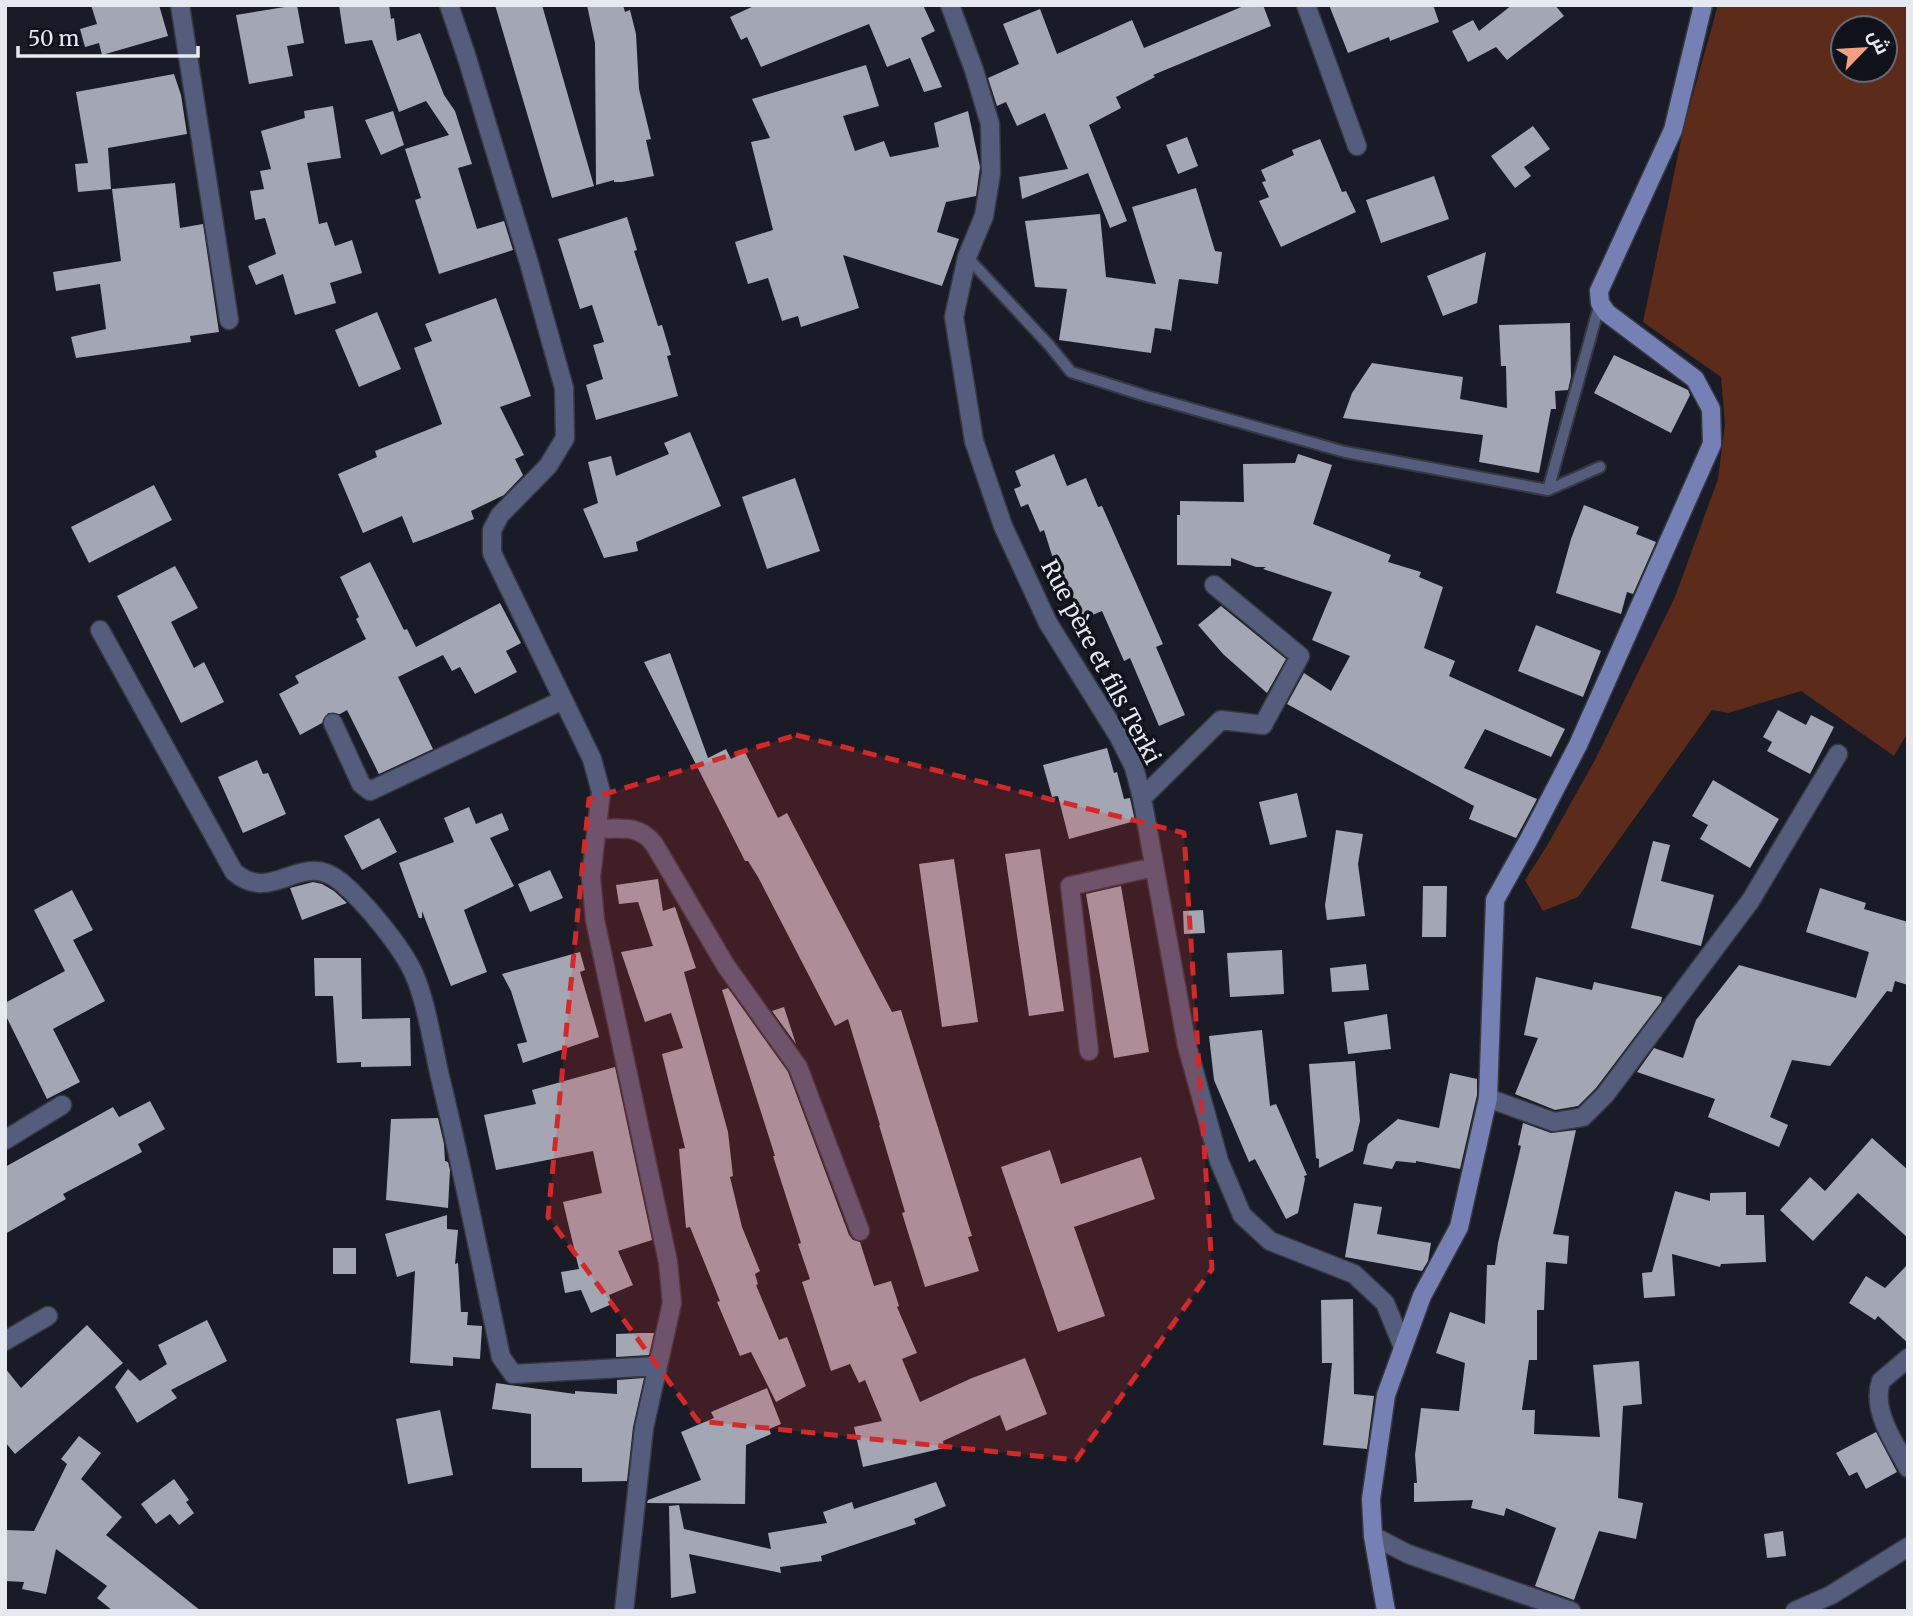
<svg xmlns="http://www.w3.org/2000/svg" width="1913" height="1616" font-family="Merriweather,Cairo,serif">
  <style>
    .green { fill: #5c2b19; fill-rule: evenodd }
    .building { fill: #a3a7b4 }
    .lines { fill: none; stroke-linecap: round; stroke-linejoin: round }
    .lane-casing { stroke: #363942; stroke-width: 14 }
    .street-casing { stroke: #363942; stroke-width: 21 }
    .secondary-casing { stroke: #363942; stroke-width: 21 }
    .lane { stroke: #555d7c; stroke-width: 10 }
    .street { stroke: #555d7c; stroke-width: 18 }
    .secondary { stroke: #7581b4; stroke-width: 18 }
    .marked { fill: #d62828; fill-opacity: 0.2; stroke: #d62828; stroke-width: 5; stroke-dasharray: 14 9; stroke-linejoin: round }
    .labels { text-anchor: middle; stroke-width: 7; stroke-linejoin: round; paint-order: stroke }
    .street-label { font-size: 23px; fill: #e7e9f0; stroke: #10131c }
  </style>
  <rect width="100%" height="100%" fill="#191c26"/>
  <path class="green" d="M 1718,5 L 1908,5 L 1908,732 L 1894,756 L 1801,691 L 1728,713 L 1712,710 L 1578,897 L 1543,911 L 1525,880 L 1548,844 L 1596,758 L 1675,597 L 1718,479 L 1725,424 L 1721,377 L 1643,322 L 1684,126 ZM 1843,28 L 1885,28 L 1885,70 L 1843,70 Z"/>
  <path class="building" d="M 91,5 L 159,5 L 168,36 L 102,55 L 99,43 L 85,47 L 80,29 L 97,24 Z
    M 297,5 L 304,43 L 287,46 L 293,76 L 249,84 L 236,15 Z
    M 339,5 L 389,5 L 391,19 L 394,18 L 397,41 L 420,33 L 444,95 L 455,111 L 472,164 L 458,168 L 477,229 L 504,221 L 513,250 L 439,274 L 415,200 L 421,198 L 405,149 L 449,135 L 426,101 L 399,112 L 372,40 L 345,44 Z
    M 495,5 L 542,5 L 594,186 L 552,198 Z
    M 587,5 L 623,5 L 625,12 L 630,10 L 636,34 L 639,89 L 651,139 L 646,140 L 654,176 L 622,182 L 614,182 L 614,180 L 596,185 L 595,43 Z
    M 756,5 L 923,5 L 935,31 L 921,38 L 942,87 L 924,92 L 910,58 L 887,67 L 869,24 L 761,67 L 747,37 L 741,40 L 730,17 Z
    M 1246,5 L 1263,5 L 1271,26 L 1153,75 L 1155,77 L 1116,97 L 1121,108 L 1089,125 L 1127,221 L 1110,228 L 1088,173 L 1022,199 L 1019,177 L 1068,169 L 1045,113 L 1017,126 L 1006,102 L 997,106 L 988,78 L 1019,64 L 1003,24 L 1040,9 L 1057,54 L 1132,20 L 1144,48 Z
    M 1329,5 L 1433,5 L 1439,22 L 1390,41 L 1389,37 L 1348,53 Z
    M 1512,5 L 1555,5 L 1564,16 L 1507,60 L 1496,47 L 1468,62 L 1452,31 L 1473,20 L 1479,31 Z
    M 866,65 L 879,106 L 843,116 L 855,151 L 884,141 L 890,157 L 939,147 L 934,123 L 968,111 L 980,167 L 976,196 L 946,202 L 937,232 L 959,239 L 942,286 L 843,255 L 859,308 L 801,327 L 798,316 L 782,321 L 768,278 L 748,284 L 735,242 L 773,230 L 751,142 L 770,138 L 752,99 Z
    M 174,74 L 181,95 L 187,134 L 108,148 L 111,189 L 78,192 L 75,164 L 88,163 L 76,92 Z
    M 333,106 L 341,158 L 307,163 L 319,224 L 327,222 L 335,246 L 352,240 L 362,273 L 330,283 L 336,303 L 295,315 L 283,274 L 256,285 L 248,266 L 276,254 L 265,218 L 255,220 L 250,191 L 264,189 L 260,171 L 271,169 L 261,131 L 305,118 L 304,111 Z
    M 393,111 L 404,145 L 381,155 L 365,120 Z
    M 1533,126 L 1550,149 L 1524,167 L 1531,176 L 1515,188 L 1491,156 Z
    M 1187,137 L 1198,166 L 1178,174 L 1166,145 Z
    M 1320,139 L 1342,192 L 1346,191 L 1356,212 L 1281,247 L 1259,201 L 1269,197 L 1262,182 L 1266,181 L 1261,170 L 1294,155 L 1292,150 Z
    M 1434,176 L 1449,219 L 1381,243 L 1366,200 Z
    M 175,183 L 180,228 L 203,224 L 219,332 L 190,336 L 191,342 L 76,358 L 71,337 L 106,329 L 100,284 L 56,291 L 53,272 L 121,261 L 112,189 Z
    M 1196,188 L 1215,251 L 1222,252 L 1218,284 L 1179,279 L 1171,332 L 1170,330 L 1155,328 L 1151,353 L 1059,340 L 1067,289 L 1035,287 L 1025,221 L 1100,214 L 1106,277 L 1156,284 L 1132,207 Z
    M 627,217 L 637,250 L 634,251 L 658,326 L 662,325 L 671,355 L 667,356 L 678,396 L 596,420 L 586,385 L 603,379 L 593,345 L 604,342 L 592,305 L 580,309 L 558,239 Z
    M 1486,252 L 1477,303 L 1443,316 L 1427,276 Z
    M 496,298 L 531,396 L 500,407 L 524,455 L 515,459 L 523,475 L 504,495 L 471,511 L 474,519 L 427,538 L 413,543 L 402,516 L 363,533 L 338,474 L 377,457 L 375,451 L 442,424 L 414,348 L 432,341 L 425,324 Z
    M 377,312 L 401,369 L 359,387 L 335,330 Z
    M 1570,323 L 1571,377 L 1568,390 L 1555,391 L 1556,409 L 1551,409 L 1539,473 L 1479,462 L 1483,435 L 1343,418 L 1352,393 L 1372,363 L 1463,377 L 1460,399 L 1507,408 L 1506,366 L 1501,366 L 1499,325 Z
    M 1614,355 L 1688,390 L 1690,395 L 1671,433 L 1594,393 Z
    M 690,432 L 721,506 L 636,542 L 638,551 L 604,558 L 583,509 L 598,503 L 588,462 L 611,456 L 616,476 L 669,454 L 664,443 Z
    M 1054,454 L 1067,486 L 1086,478 L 1098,507 L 1102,506 L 1163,644 L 1156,647 L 1185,715 L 1159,726 L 1130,658 L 1124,661 L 1102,611 L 1083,619 L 1058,564 L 1055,565 L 1044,530 L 1040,532 L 1028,504 L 1021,507 L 1014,489 L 1021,486 L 1015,471 Z
    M 1298,454 L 1332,465 L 1313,524 L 1391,555 L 1388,562 L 1421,572 L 1419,577 L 1443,587 L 1424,648 L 1455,661 L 1449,676 L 1565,729 L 1551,757 L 1485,729 L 1464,768 L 1537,799 L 1516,838 L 1469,819 L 1474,806 L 1287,704 L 1304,673 L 1331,691 L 1350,656 L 1312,640 L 1332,592 L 1263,569 L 1266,567 L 1256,567 L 1231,558 L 1231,566 L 1177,565 L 1177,515 L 1180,515 L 1180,501 L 1244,502 L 1243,464 L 1295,463 Z
    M 795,478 L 820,551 L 767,569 L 742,497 Z
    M 154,485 L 172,520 L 89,563 L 71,527 Z
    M 1584,505 L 1639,527 L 1636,534 L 1656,542 L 1633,594 L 1627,592 L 1621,614 L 1556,593 L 1571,539 Z
    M 370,562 L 404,630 L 407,629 L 416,647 L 500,603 L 521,643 L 506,651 L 517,672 L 475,694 L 460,667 L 452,671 L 443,655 L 398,677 L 433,749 L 379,774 L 347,710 L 340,714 L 328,713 L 322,723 L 300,735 L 279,694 L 299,683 L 295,676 L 366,639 L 356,619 L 359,617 L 340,577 Z
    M 175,566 L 198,608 L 171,622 L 194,668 L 204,662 L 224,702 L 181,723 L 117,596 Z
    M 1221,606 L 1286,659 L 1267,693 L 1223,654 L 1198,625 Z
    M 1536,625 L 1601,651 L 1583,697 L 1518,671 Z
    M 670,653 L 708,758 L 726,749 L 731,759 L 745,752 L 778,818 L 787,813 L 892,1012 L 901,1010 L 972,1236 L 968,1237 L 979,1271 L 925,1287 L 902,1213 L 905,1212 L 879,1125 L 880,1125 L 848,1019 L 835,1026 L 758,877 L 748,861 L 745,861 L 644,662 Z
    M 1778,710 L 1806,725 L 1811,715 L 1834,727 L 1810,774 L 1767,751 L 1772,742 L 1763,737 Z
    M 1107,748 L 1114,773 L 1117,772 L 1124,799 L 1130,798 L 1135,821 L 1069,839 L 1058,796 L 1052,797 L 1043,765 Z
    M 257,760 L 263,774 L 268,773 L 286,814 L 243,833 L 218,777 Z
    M 1713,780 L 1779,819 L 1750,868 L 1700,839 L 1708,825 L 1692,816 Z
    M 1297,793 L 1307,837 L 1270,845 L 1259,802 Z
    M 469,807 L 476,824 L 502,813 L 509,830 L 490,838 L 514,886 L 464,910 L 487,972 L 451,986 L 422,911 L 422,918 L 419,918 L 399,863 L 454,842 L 444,818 Z
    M 379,818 L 397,852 L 362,870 L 344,836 Z
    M 1336,830 L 1363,834 L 1358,864 L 1365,916 L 1327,920 L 1325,905 Z
    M 1653,841 L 1670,845 L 1661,881 L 1714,895 L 1701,946 L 1631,928 Z
    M 1040,849 L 1064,1011 L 1029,1016 L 1005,854 Z
    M 954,859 L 978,1022 L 942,1027 L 919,864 Z
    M 550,870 L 563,898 L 530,912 L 518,884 Z
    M 658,879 L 663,911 L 675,907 L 696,968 L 684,972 L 728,1132 L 733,1176 L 730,1177 L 742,1227 L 760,1271 L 755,1274 L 758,1284 L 756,1285 L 779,1340 L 787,1337 L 806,1386 L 776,1402 L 751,1352 L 740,1356 L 717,1302 L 720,1301 L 690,1227 L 686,1228 L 679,1149 L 685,1148 L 662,1054 L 683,1048 L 671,1013 L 645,1022 L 621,952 L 653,946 L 638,902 L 619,904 L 616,885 Z
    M 313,882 L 322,884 L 334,891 L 347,903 L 302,920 L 290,888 Z
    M 1121,886 L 1149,1052 L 1114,1058 L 1086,894 Z
    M 1423,886 L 1447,886 L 1446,937 L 1422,937 Z
    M 1820,888 L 1866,903 L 1864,909 L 1908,922 L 1908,985 L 1895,981 L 1892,992 L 1887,991 L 1830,1066 L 1792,1060 L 1770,1117 L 1788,1125 L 1779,1147 L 1708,1117 L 1715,1099 L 1637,1072 L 1654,1048 L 1683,1058 L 1696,1020 L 1739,965 L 1856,998 L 1869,952 L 1806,932 Z
    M 72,890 L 93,930 L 73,940 L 105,1001 L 53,1029 L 80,1082 L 47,1099 L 5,1014 L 5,1003 L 65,971 L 34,910 Z
    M 1203,910 L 1205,933 L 1184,934 L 1183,911 Z
    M 1282,950 L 1284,994 L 1230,997 L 1227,953 Z
    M 580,952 L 585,970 L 580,972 L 599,1037 L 523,1063 L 517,1044 L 527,1042 L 511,991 L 502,974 Z
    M 314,958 L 361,958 L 362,1019 L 410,1018 L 411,1066 L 361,1067 L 361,1062 L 337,1063 L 333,996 L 315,996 Z
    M 1366,964 L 1369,990 L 1332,992 L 1330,968 Z
    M 1536,977 L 1592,990 L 1594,982 L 1662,997 L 1661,1002 L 1596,1088 L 1578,1106 L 1555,1110 L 1515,1094 L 1538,1038 L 1524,1035 Z
    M 728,988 L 788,1072 L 849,1235 L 853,1240 L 860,1242 L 874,1286 L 891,1281 L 899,1306 L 897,1307 L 917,1353 L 902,1359 L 920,1402 L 972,1378 L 1025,1358 L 1047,1414 L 1006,1431 L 1000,1415 L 943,1441 L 944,1448 L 863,1467 L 854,1427 L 882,1421 L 865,1380 L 859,1383 L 850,1364 L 831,1371 L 802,1282 L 810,1279 L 798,1244 L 801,1243 L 773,1156 L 775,1156 L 722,990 Z
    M 784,1007 L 796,1044 L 772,1011 Z
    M 1387,1014 L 1391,1049 L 1348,1054 L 1344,1022 Z
    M 1262,1030 L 1270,1106 L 1276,1104 L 1307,1175 L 1304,1176 L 1305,1179 L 1298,1213 L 1286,1219 L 1255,1159 L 1249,1162 L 1214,1080 L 1209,1036 Z
    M 1355,1061 L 1360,1121 L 1353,1151 L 1319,1168 L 1319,1159 L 1316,1158 L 1309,1064 Z
    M 615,1067 L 652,1240 L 618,1251 L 633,1285 L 609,1295 L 612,1304 L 591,1313 L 581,1290 L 565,1293 L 561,1272 L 579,1269 L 563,1202 L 602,1193 L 593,1151 L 496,1170 L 484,1115 L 536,1104 L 532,1090 Z
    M 1450,1073 L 1477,1079 L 1477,1095 L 1460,1169 L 1416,1161 L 1416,1163 L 1396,1161 L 1392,1169 L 1363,1164 L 1368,1144 L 1398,1119 L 1439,1128 Z
    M 150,1101 L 165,1129 L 138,1144 L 142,1152 L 63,1194 L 66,1199 L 5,1234 L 5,1167 L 113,1107 L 119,1117 Z
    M 438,1118 L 444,1144 L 445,1161 L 448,1162 L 450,1170 L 448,1208 L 386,1200 L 391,1119 Z
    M 1523,1123 L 1551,1133 L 1576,1130 L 1553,1234 L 1569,1236 L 1567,1264 L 1546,1262 L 1544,1310 L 1537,1310 L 1537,1360 L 1529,1360 L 1522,1410 L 1535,1410 L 1534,1434 L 1600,1437 L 1593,1365 L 1639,1361 L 1642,1404 L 1623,1406 L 1618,1498 L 1643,1503 L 1636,1539 L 1599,1531 L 1574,1600 L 1535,1586 L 1556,1528 L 1506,1508 L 1504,1516 L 1471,1508 L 1473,1500 L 1414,1502 L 1414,1483 L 1417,1483 L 1415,1455 L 1421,1408 L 1459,1411 L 1465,1363 L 1436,1353 L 1450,1312 L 1485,1324 L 1487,1265 L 1495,1265 L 1498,1243 L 1521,1146 L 1518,1145 Z
    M 1872,1138 L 1908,1170 L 1908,1238 L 1858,1193 L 1813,1241 L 1780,1210 L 1810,1177 L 1825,1191 Z
    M 1050,1150 L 1061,1184 L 1141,1157 L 1155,1199 L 1074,1227 L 1105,1316 L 1058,1332 L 1001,1167 Z
    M 1675,1191 L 1710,1201 L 1710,1193 L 1746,1192 L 1746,1215 L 1764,1215 L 1766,1262 L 1721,1264 L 1720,1267 L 1672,1254 L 1675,1296 L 1644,1298 L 1642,1273 L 1652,1272 Z
    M 1354,1203 L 1382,1207 L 1377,1234 L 1431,1243 L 1428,1261 L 1422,1271 L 1345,1257 Z
    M 447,1215 L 447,1229 L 458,1230 L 455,1264 L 458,1263 L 461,1312 L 468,1312 L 467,1325 L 482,1326 L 480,1359 L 453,1357 L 453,1366 L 410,1363 L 415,1271 L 397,1277 L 385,1234 Z
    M 333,1248 L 356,1248 L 356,1274 L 333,1274 Z
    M 1908,1264 L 1908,1343 L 1878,1316 L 1875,1320 L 1849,1303 L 1866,1276 L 1885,1288 Z
    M 1353,1299 L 1354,1394 L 1374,1396 L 1367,1449 L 1323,1445 L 1332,1363 L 1322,1363 L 1321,1300 Z
    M 207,1320 L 227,1361 L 171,1390 L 177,1398 L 137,1423 L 115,1387 L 128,1369 L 140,1381 L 167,1364 L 158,1345 Z
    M 87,1325 L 123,1363 L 15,1454 L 5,1442 L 5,1368 L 21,1388 Z
    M 640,1333 L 654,1333 L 649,1355 L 616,1357 L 616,1334 Z
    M 644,1378 L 633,1427 L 627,1481 L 582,1482 L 582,1468 L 531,1468 L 531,1414 L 492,1409 L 496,1383 L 575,1394 L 575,1391 L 617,1394 L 617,1380 Z
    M 767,1388 L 781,1424 L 769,1429 L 771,1434 L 746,1445 L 745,1504 L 647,1503 L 648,1500 L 701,1480 L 681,1432 L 714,1418 L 711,1412 Z
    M 440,1410 L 453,1475 L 408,1484 L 396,1419 Z
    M 1876,1432 L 1897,1472 L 1866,1489 L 1857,1472 L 1849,1476 L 1836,1453 Z
    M 79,1436 L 101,1453 L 81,1479 L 122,1517 L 106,1535 L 201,1611 L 113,1611 L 97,1598 L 107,1586 L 56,1549 L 46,1594 L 22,1589 L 24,1582 L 5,1581 L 5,1530 L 34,1531 L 67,1464 L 61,1459 Z
    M 174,1479 L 189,1500 L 186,1502 L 194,1513 L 179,1525 L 170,1514 L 156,1524 L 141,1504 Z
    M 936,1482 L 946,1506 L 914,1519 L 916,1524 L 821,1556 L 822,1561 L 780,1567 L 781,1573 L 689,1554 L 696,1593 L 671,1598 L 669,1506 L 679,1505 L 684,1529 L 771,1549 L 768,1533 L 827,1523 L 823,1512 L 852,1502 L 854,1509 Z
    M 1783,1531 L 1786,1556 L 1767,1558 L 1764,1534 Z"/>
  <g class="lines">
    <g class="lane-casing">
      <path id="lane" d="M 967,257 L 1049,345 L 1071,372 L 1143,395 L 1345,452 L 1548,490
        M 1600,303 L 1548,490 L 1600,467"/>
    </g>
    <g class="street-casing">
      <path id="street" d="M 180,5 L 229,320
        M 449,5 L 467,58 L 529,263 L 564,388 L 565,438 L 548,466 L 500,515 L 492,530 L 492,553 L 592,759 L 601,792 L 591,877 L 595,920 L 668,1262 L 672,1303 L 644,1428 L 624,1611
        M 950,5 L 974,70 L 990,124 L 991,173 L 984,216 L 967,257 L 954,317 L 974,441 L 1003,526 L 1048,623 L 1119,737 L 1134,767 L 1142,798 L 1187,1046 L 1219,1161 L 1242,1215 L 1270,1241 L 1354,1274 L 1385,1303 L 1403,1347
        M 1306,5 L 1357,146
        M 100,630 L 234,872 C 274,906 300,848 341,882 C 364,901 402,947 414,974 C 426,1001 433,1046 440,1077 C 463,1170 481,1264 501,1357 L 513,1374 L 657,1366
        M 333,723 L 361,784 L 370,791 L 563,700
        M 1142,798 L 1221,720 L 1263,725 L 1300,656 L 1214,585
        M 597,829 C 620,829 639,824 654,844 L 726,966 L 798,1067 L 860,1231
        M 1089,1051 L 1070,886 L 1154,867
        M 1488,1098 L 1554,1122 L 1583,1117 L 1605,1095 L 1751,900 L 1838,754
        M 5,1140 L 62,1105
        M 5,1341 L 48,1316
        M 1908,1358 L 1881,1381 C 1871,1410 1894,1442 1908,1468
        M 1373,1536 L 1408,1554 L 1571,1611
        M 1795,1611 L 1831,1595 L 1908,1547"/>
    </g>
    <g class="secondary-casing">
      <path id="secondary" d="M 1386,1611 L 1373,1536 L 1371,1499 L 1386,1395 L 1422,1296 L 1459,1227 L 1488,1098 L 1495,900 L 1528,841 L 1578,745 L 1712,444 L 1711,409 L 1695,379 L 1607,313 L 1600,303 L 1599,291 L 1673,130 L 1703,5"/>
    </g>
    <use href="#lane" class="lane"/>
    <use href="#street" class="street"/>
    <use href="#secondary" class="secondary"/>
  </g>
  <path class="marked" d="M 796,735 L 1184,833 L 1212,1269 L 1076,1460 L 698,1421 L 548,1217 L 589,799 Z"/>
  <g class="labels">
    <g class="street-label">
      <text transform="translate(1101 662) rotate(62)" y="8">Rue père et fils Terki</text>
    </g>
  </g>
  <rect width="1913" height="1616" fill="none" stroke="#e7e9f0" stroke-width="14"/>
  <g transform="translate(1864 49) rotate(65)"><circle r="33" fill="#10131c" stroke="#666971" stroke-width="2"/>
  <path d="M0-5L12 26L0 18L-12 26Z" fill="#f3a081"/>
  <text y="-10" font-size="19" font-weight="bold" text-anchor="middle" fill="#e7e9f0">ش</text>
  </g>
  <path d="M18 46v10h180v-10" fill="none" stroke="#e7e9f0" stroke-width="3.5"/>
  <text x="28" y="46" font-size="21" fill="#e7e9f0" stroke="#10131c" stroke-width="5" paint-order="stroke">50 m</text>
</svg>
